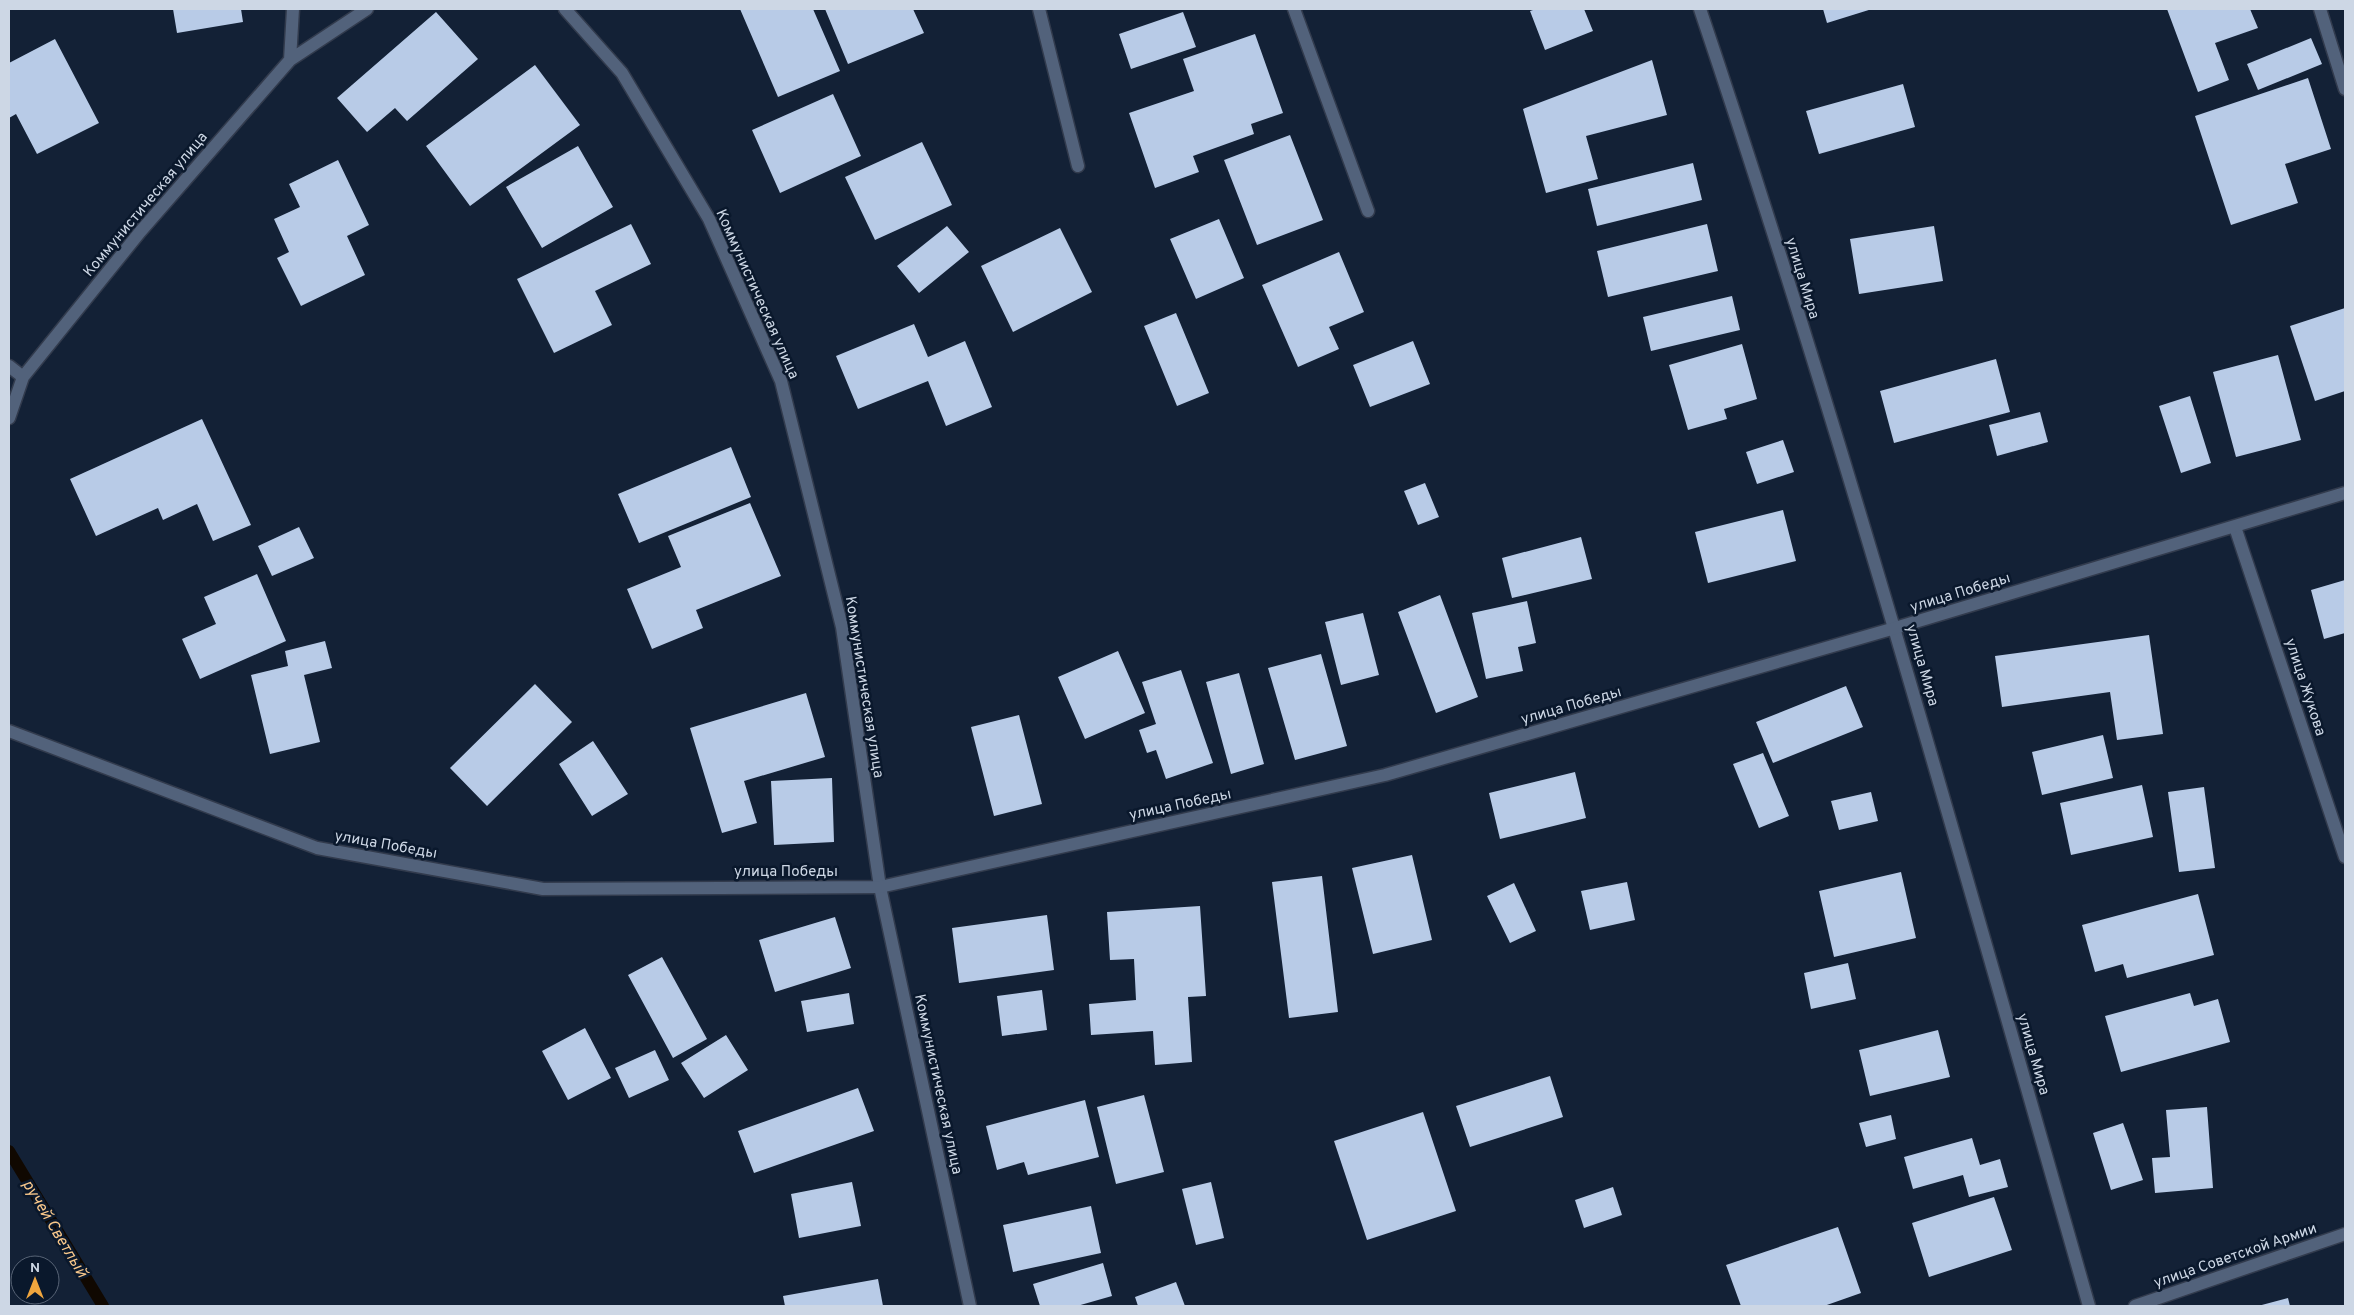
<svg xmlns="http://www.w3.org/2000/svg" width="2354" height="1315" font-family="Overpass,sans-serif">
  <style>
    .lines { fill: none; stroke-linecap: round; stroke-linejoin: round }
    .stream { stroke: #100801; stroke-width: 12 }
    .building { fill: #b8cbe7 }
    .service-casing { stroke: #323b4d; stroke-width: 15 }
    .minor-casing { stroke: #323b4d; stroke-width: 15 }
    .tertiary-casing { stroke: #323b4d; stroke-width: 15 }
    .service { stroke: #52627b; stroke-width: 12 }
    .minor { stroke: #52627b; stroke-width: 12 }
    .tertiary { stroke: #52627b; stroke-width: 12 }
    .labels { text-anchor: middle; stroke-width: 5; stroke-linejoin: round; paint-order: stroke }
    .street-label { font-size: 15px; fill: #cdd7e5; stroke: #0a182c }
    .water-label { font-size: 16px; font-style: italic; fill: #f9c88b; stroke: #0a182c }
  </style>
  <rect width="100%" height="100%" fill="#132136"/>
  <g class="lines">
    <path class="stream" d="M 9,1151 L 103,1306"/>
  </g>
  <path class="building" d="M 173,9 L 241,9 L 243,22 L 177,33 Z
    M 740,9 L 813,9 L 840,71 L 778,97 Z
    M 825,9 L 913,9 L 924,33 L 848,64 Z
    M 1536,9 L 1584,9 L 1593,31 L 1545,50 L 1530,11 Z
    M 1823,9 L 1872,9 L 1827,23 Z
    M 2167,9 L 2250,9 L 2258,28 L 2215,43 L 2229,80 L 2198,92 Z
    M 436,12 L 478,59 L 407,121 L 395,108 L 367,132 L 337,98 Z
    M 1183,12 L 1196,47 L 1131,69 L 1119,34 Z
    M 1255,34 L 1283,113 L 1251,124 L 1254,134 L 1193,156 L 1199,172 L 1155,188 L 1129,113 L 1194,91 L 1183,59 Z
    M 2311,38 L 2322,64 L 2258,90 L 2247,64 Z
    M 55,39 L 99,123 L 37,154 L 16,114 L 9,118 L 9,63 Z
    M 1652,60 L 1667,115 L 1586,136 L 1598,179 L 1546,193 L 1523,109 Z
    M 535,65 L 580,125 L 470,206 L 426,146 Z
    M 2308,78 L 2331,149 L 2285,164 L 2298,203 L 2231,225 L 2195,116 Z
    M 1903,84 L 1915,127 L 1819,154 L 1806,111 Z
    M 833,94 L 861,156 L 780,193 L 752,130 Z
    M 1290,135 L 1323,220 L 1257,245 L 1224,160 Z
    M 922,142 L 952,205 L 875,240 L 845,177 Z
    M 578,146 L 613,207 L 542,248 L 506,187 Z
    M 338,160 L 369,225 L 347,236 L 365,275 L 301,306 L 277,258 L 289,252 L 274,219 L 300,207 L 289,184 Z
    M 1693,163 L 1702,200 L 1597,226 L 1588,189 Z
    M 1219,219 L 1244,278 L 1196,299 L 1170,239 Z
    M 631,224 L 651,264 L 595,291 L 612,325 L 554,353 L 517,279 Z
    M 1707,224 L 1718,271 L 1608,297 L 1597,251 Z
    M 947,226 L 969,252 L 919,293 L 897,266 Z
    M 1934,226 L 1943,281 L 1859,294 L 1850,239 Z
    M 1060,228 L 1092,292 L 1013,332 L 981,266 Z
    M 1339,252 L 1364,312 L 1329,327 L 1339,349 L 1298,367 L 1262,285 Z
    M 1732,296 L 1740,330 L 1651,351 L 1643,317 Z
    M 2345,308 L 2345,391 L 2315,401 L 2290,326 Z
    M 1176,313 L 1209,393 L 1177,406 L 1144,326 Z
    M 914,324 L 928,357 L 965,341 L 992,407 L 946,426 L 928,381 L 858,409 L 836,356 Z
    M 1413,341 L 1430,384 L 1370,407 L 1353,365 Z
    M 1742,344 L 1757,399 L 1724,409 L 1727,419 L 1688,430 L 1669,365 Z
    M 2278,355 L 2301,440 L 2236,457 L 2213,372 Z
    M 1996,359 L 2010,412 L 1894,443 L 1880,391 Z
    M 2190,396 L 2211,463 L 2181,473 L 2159,406 Z
    M 2040,412 L 2048,442 L 1997,456 L 1989,425 Z
    M 202,419 L 251,525 L 213,541 L 197,504 L 163,520 L 158,508 L 96,536 L 70,479 Z
    M 1783,440 L 1794,472 L 1757,484 L 1746,452 Z
    M 731,447 L 751,497 L 639,543 L 618,494 Z
    M 1425,483 L 1439,517 L 1418,525 L 1404,491 Z
    M 750,503 L 781,576 L 696,610 L 703,628 L 652,649 L 627,589 L 681,567 L 668,536 Z
    M 1783,510 L 1796,561 L 1708,583 L 1695,532 Z
    M 299,527 L 314,558 L 272,576 L 258,546 Z
    M 1581,537 L 1592,579 L 1512,598 L 1502,558 Z
    M 257,574 L 286,641 L 200,679 L 182,639 L 216,624 L 204,597 Z
    M 2345,580 L 2345,633 L 2324,639 L 2311,590 Z
    M 1440,595 L 1478,697 L 1436,713 L 1398,612 Z
    M 1527,601 L 1536,643 L 1518,647 L 1523,671 L 1486,679 L 1472,613 Z
    M 1363,613 L 1379,675 L 1341,685 L 1325,622 Z
    M 2149,635 L 2163,734 L 2117,740 L 2110,692 L 2002,707 L 1995,656 Z
    M 325,641 L 332,668 L 304,675 L 320,742 L 270,754 L 251,675 L 288,666 L 285,651 Z
    M 1118,651 L 1145,713 L 1085,739 L 1058,677 Z
    M 1321,654 L 1347,746 L 1295,760 L 1268,668 Z
    M 1181,670 L 1213,763 L 1166,779 L 1156,750 L 1147,753 L 1139,730 L 1156,724 L 1142,682 Z
    M 1239,673 L 1264,764 L 1231,774 L 1206,682 Z
    M 535,684 L 572,722 L 487,806 L 450,768 Z
    M 1846,686 L 1863,727 L 1773,763 L 1756,722 Z
    M 806,693 L 825,757 L 744,781 L 757,823 L 722,833 L 690,728 Z
    M 1019,715 L 1042,804 L 994,816 L 971,727 Z
    M 2103,735 L 2113,778 L 2042,795 L 2032,752 Z
    M 593,741 L 628,794 L 592,816 L 559,764 Z
    M 1763,753 L 1789,816 L 1759,828 L 1733,764 Z
    M 1575,772 L 1586,818 L 1500,839 L 1489,793 Z
    M 832,778 L 834,842 L 774,845 L 771,781 Z
    M 2142,785 L 2153,837 L 2071,855 L 2060,803 Z
    M 2204,787 L 2215,868 L 2179,872 L 2168,792 Z
    M 1871,792 L 1878,821 L 1839,830 L 1831,801 Z
    M 1412,855 L 1432,940 L 1373,954 L 1352,868 Z
    M 1901,872 L 1916,938 L 1834,957 L 1819,891 Z
    M 1322,876 L 1338,1012 L 1289,1018 L 1272,882 Z
    M 1627,882 L 1635,920 L 1590,930 L 1581,891 Z
    M 1514,883 L 1536,931 L 1510,943 L 1487,896 Z
    M 2198,894 L 2214,955 L 2127,978 L 2123,964 L 2095,972 L 2082,925 Z
    M 1200,906 L 1206,996 L 1188,997 L 1192,1062 L 1155,1065 L 1153,1031 L 1091,1035 L 1089,1004 L 1136,1000 L 1134,959 L 1110,960 L 1107,912 Z
    M 1047,915 L 1054,970 L 959,983 L 952,928 Z
    M 835,917 L 851,968 L 775,992 L 759,940 Z
    M 662,957 L 707,1039 L 673,1058 L 628,975 Z
    M 1848,963 L 1856,999 L 1811,1009 L 1804,973 Z
    M 1042,990 L 1047,1030 L 1002,1036 L 997,996 Z
    M 849,993 L 854,1024 L 807,1032 L 801,1001 Z
    M 2190,993 L 2194,1006 L 2218,999 L 2230,1042 L 2121,1072 L 2105,1016 Z
    M 585,1028 L 611,1078 L 568,1100 L 542,1051 Z
    M 1938,1030 L 1950,1077 L 1870,1096 L 1859,1050 Z
    M 726,1035 L 748,1070 L 704,1098 L 681,1063 Z
    M 655,1050 L 669,1080 L 629,1098 L 615,1068 Z
    M 1550,1076 L 1563,1117 L 1470,1147 L 1456,1106 Z
    M 858,1088 L 874,1131 L 754,1173 L 738,1131 Z
    M 1144,1095 L 1164,1172 L 1116,1184 L 1097,1107 Z
    M 1085,1100 L 1099,1157 L 1028,1175 L 1024,1162 L 997,1170 L 986,1126 Z
    M 2207,1107 L 2213,1188 L 2155,1193 L 2152,1158 L 2170,1157 L 2166,1110 Z
    M 1423,1112 L 1456,1211 L 1367,1240 L 1334,1141 Z
    M 1891,1115 L 1896,1139 L 1866,1147 L 1859,1123 Z
    M 2123,1123 L 2143,1180 L 2111,1190 L 2093,1133 Z
    M 1972,1138 L 1980,1165 L 2000,1159 L 2008,1187 L 1969,1197 L 1963,1175 L 1913,1189 L 1904,1157 Z
    M 852,1182 L 861,1226 L 799,1238 L 791,1194 Z
    M 1211,1182 L 1224,1238 L 1196,1245 L 1182,1189 Z
    M 1613,1187 L 1622,1215 L 1584,1228 L 1575,1200 Z
    M 1994,1197 L 2012,1250 L 1929,1277 L 1912,1223 Z
    M 1091,1206 L 1101,1253 L 1013,1272 L 1003,1225 Z
    M 1838,1227 L 1861,1293 L 1824,1306 L 1741,1306 L 1726,1265 Z
    M 1103,1263 L 1112,1296 L 1077,1306 L 1040,1306 L 1033,1284 Z
    M 878,1279 L 883,1306 L 785,1306 L 783,1296 Z
    M 1176,1282 L 1185,1306 L 1138,1306 L 1135,1297 Z
    M 2288,1298 L 2290,1306 L 2258,1306 Z"/>
  <g class="lines">
    <g class="service-casing">
      <path id="service" d="M 1039,9 L 1078,166
        M 1294,9 L 1368,211"/>
    </g>
    <g class="minor-casing">
      <path id="minor" d="M 565,9 L 622,73 L 709,219 L 781,381 L 842,627 L 880,887 L 970,1306
        M 1700,9 C 1844,437 1965,872 2089,1306
        M 2320,9 L 2345,89
        M 290,60 L 367,9
        M 9,366 L 23,377
        M 9,418 L 23,377 L 140,232 L 290,60 L 293,9
        M 2235,527 L 2345,857
        M 2135,1306 L 2345,1234"/>
    </g>
    <g class="tertiary-casing">
      <path id="tertiary" d="M 9,731 L 317,848 L 543,889 L 880,887 L 1385,775 L 1895,628 L 2345,493"/>
    </g>
    <use href="#service" class="service"/>
    <use href="#minor" class="minor"/>
    <use href="#tertiary" class="tertiary"/>
  </g>
  <g class="labels">
    <g class="street-label">
      <text transform="translate(145 204) rotate(-50)" y="5">Коммунистическая улица</text>
      <text transform="translate(1803 278) rotate(73)" y="5">улица Мира</text>
      <text transform="translate(758 294) rotate(66)" y="5">Коммунистическая улица</text>
      <text transform="translate(1960 592) rotate(-17)" y="5">улица Победы</text>
      <text transform="translate(1923 665) rotate(74)" y="5">улица Мира</text>
      <text transform="translate(865 687) rotate(81)" y="5">Коммунистическая улица</text>
      <text transform="translate(2306 687) rotate(72)" y="5">улица Жукова</text>
      <text transform="translate(1571 705) rotate(-16)" y="5">улица Победы</text>
      <text transform="translate(1180 804) rotate(-12)" y="5">улица Победы</text>
      <text transform="translate(386 844) rotate(10)" y="5">улица Победы</text>
      <text x="786" y="876">улица Победы</text>
      <text transform="translate(2034 1054) rotate(74)" y="5">улица Мира</text>
      <text transform="translate(939 1084) rotate(78)" y="5">Коммунистическая улица</text>
      <text transform="translate(2235 1255) rotate(-19)" y="5">улица Советской Армии</text>
    </g>
    <g class="water-label">
      <text transform="translate(56 1228) rotate(59)" y="6">ручей Светлый</text>
    </g>
  </g>
  <rect width="2354" height="1315" fill="none" stroke="#cdd7e5" stroke-width="20"/>
  <g transform="translate(35 1280)"><circle r="24" fill="#0a182c" stroke="#586476"/>
  <path d="M0-4L9 19L0 12L-9 19Z" fill="#f0a63e"/>
  <text y="-8" font-size="14" font-weight="bold" text-anchor="middle" fill="#cdd7e5">N</text>
  </g>
</svg>
